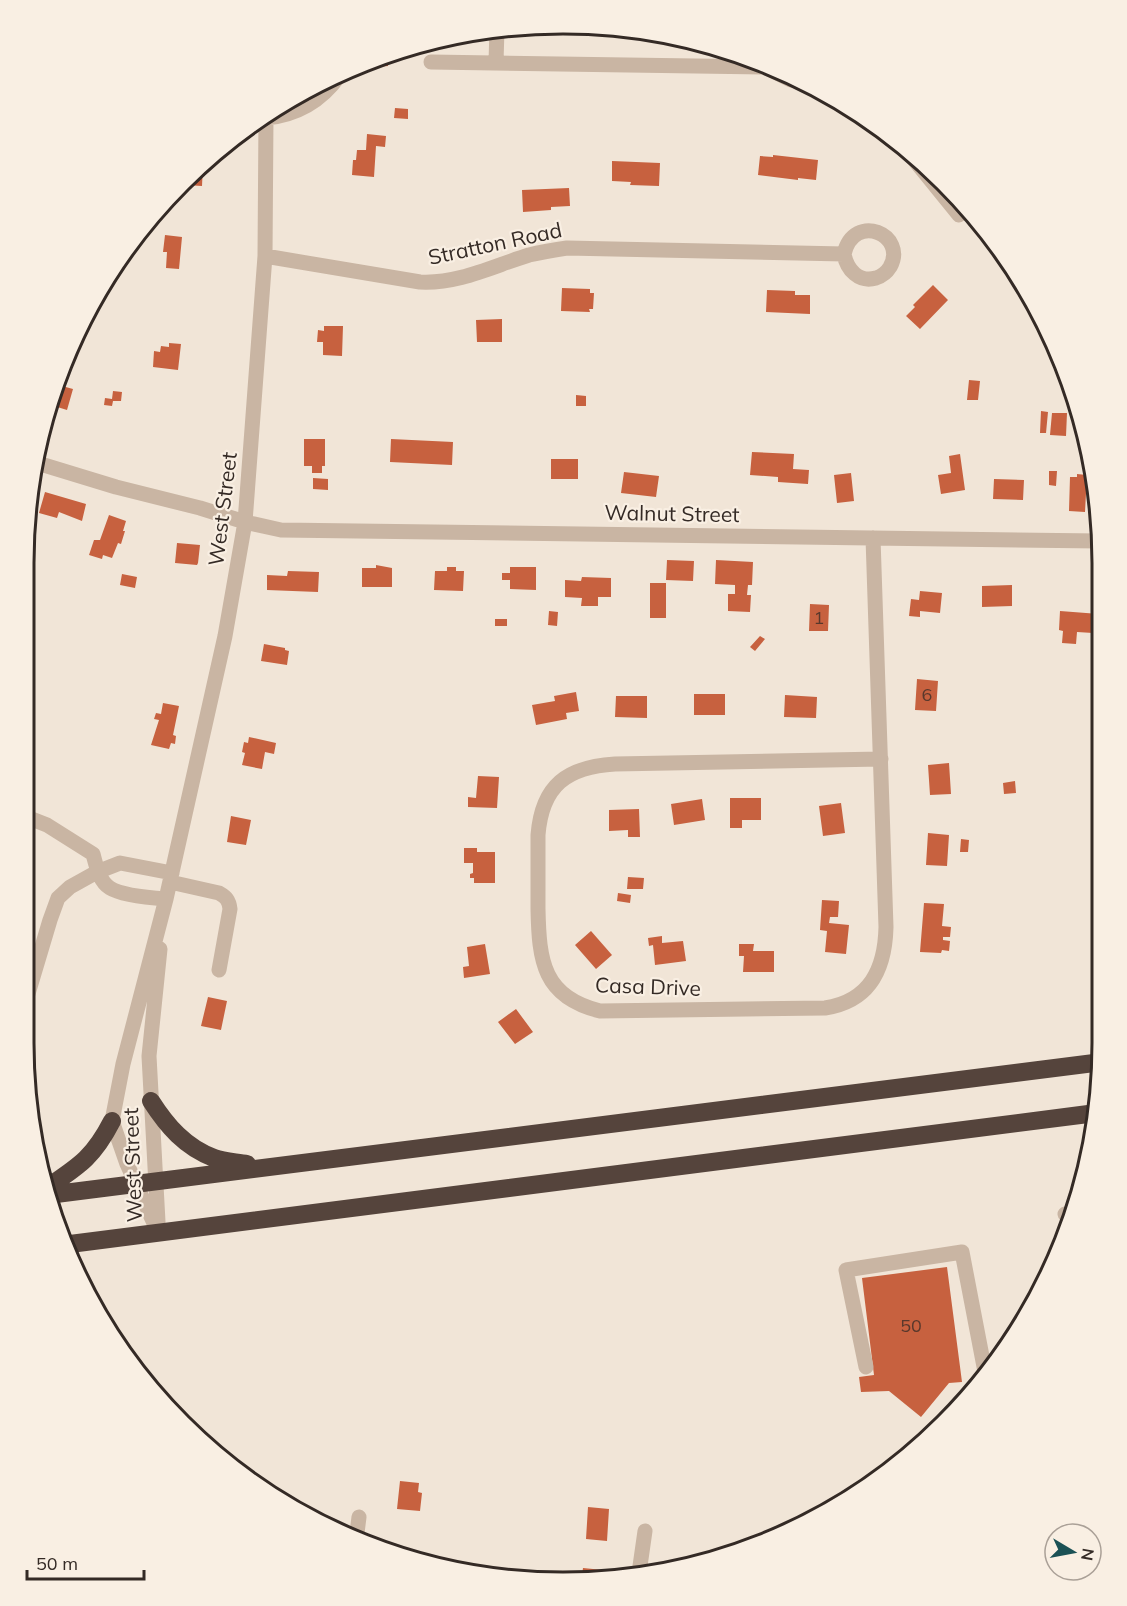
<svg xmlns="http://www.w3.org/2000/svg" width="1127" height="1606" font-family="Mulish,sans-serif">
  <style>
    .building { fill: #c7613f }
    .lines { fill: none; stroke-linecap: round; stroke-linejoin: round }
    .minor { stroke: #c9b5a3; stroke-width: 15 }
    .highway { stroke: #55443c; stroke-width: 18 }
    .labels { text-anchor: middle; stroke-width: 4.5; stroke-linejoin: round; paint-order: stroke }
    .number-label { font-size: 18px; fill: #59382c }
    .street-label { font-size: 21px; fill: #342a25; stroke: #f9efe3 }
    .rim { fill: none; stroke: #342a25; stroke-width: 3 }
  </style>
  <rect width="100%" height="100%" fill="#f1e5d7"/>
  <path class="building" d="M 598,25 L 625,31 L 527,30 L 527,28 Z
    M 387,54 L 388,66 L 363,68 L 362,65 Z
    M 395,108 L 408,109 L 408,119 L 394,118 Z
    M 367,134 L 386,136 L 385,147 L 376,146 L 374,177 L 352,175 L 353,160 L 356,160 L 357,150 L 366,150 Z
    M 773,155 L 818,160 L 816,180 L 798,178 L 798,180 L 758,175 L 760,156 L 773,157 Z
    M 612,161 L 660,163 L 659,186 L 630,185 L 631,182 L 612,181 Z
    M 203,164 L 202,186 L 185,185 L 192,177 Z
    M 569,188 L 570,206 L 551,207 L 551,210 L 523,212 L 522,190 Z
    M 165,235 L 182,237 L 179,269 L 166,268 L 167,252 L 163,252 Z
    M 933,285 L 948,300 L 920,329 L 906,316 L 915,307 L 913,305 Z
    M 562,288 L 590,289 L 590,293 L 594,293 L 593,309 L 589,309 L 590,312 L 561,311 Z
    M 767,290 L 795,291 L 795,295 L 810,295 L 810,314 L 766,312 Z
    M 502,319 L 502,342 L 477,342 L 476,320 Z
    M 324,326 L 343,326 L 342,356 L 323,355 L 323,342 L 317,342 L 318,330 L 324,331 Z
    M 169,343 L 181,344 L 178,370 L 153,367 L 154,351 L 160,352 L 161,346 L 169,347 Z
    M 969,380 L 980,381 L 978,400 L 967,400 Z
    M 62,386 L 73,389 L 67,410 L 54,406 Z
    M 113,391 L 122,392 L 121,401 L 113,401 L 112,406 L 104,405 L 105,398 L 112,399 Z
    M 576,395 L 586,396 L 586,406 L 576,406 Z
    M 1041,411 L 1048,412 L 1046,433 L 1040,433 Z
    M 1052,413 L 1067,413 L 1066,436 L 1050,435 Z
    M 304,439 L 325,439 L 325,466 L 322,466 L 322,473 L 312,473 L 312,466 L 304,466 Z
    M 391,439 L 453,442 L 452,465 L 390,462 Z
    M 752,452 L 794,454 L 793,469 L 809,470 L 808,484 L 778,482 L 778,477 L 750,475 Z
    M 960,454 L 965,490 L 941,494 L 938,475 L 951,473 L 949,456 Z
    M 551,459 L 578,459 L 578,479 L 551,479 Z
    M 1049,471 L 1057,471 L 1056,486 L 1049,485 Z
    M 624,472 L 659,476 L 656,497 L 621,493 Z
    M 851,473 L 854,501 L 837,503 L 834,475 Z
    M 1077,474 L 1087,475 L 1085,512 L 1069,511 L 1070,477 L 1077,477 Z
    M 313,478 L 328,479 L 328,490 L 313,489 Z
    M 994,479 L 1024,480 L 1023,500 L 993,499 Z
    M 45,492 L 86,504 L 82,521 L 59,512 L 57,518 L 39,513 Z
    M 109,515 L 126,521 L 123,531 L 125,531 L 121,544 L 118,543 L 112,558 L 103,555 L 102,559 L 89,555 L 94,540 L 100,540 Z
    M 177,543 L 200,545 L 198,563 L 197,565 L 175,563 Z
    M 667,560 L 694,561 L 693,581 L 666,580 Z
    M 716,560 L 753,562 L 752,585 L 748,585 L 747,595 L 751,595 L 750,612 L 728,611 L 728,594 L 735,594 L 735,585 L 715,584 Z
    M 376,565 L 392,568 L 392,587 L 362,587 L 362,568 L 376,568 Z
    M 447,567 L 456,567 L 456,571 L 464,571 L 463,591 L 434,590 L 435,571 L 447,571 Z
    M 510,567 L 536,567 L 536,590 L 510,589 L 510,580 L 502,580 L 502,573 L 510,573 Z
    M 288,571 L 319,572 L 318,592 L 267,590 L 267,575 L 287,576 Z
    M 122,574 L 137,577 L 135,588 L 120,585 Z
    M 582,577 L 611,578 L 611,597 L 598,597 L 598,606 L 581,606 L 582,598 L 565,597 L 565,580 L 581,581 Z
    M 650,583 L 666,583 L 666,618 L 650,618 Z
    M 1012,585 L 1012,606 L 982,607 L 982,586 Z
    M 920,591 L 942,593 L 940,613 L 920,611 L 920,617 L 909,616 L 911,599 L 919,600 Z
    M 810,604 L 829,605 L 828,631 L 809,631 Z
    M 549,611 L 558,612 L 557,626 L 548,625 Z
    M 1060,611 L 1099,614 L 1099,638 L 1092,638 L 1093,633 L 1077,632 L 1076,644 L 1062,643 L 1063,631 L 1059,630 Z
    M 495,619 L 507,619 L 507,626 L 495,626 Z
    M 760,636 L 765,639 L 755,651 L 750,647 Z
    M 264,644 L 285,648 L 285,650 L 289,651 L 287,665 L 261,661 Z
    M 917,679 L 938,681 L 936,711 L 915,710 Z
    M 576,692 L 579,711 L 566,713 L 567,719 L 536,725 L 532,705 L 555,701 L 554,696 Z
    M 694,694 L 725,694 L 725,715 L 694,715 Z
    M 785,695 L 817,697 L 816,718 L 784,717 Z
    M 616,696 L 647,696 L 647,718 L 615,717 Z
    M 163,703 L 179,706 L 173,735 L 176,736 L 175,744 L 171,743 L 169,749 L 151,745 L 159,720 L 154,719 L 156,713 L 161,714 Z
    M 249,737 L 276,743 L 274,754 L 265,752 L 262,769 L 242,765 L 245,753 L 242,752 L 244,742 L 248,743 Z
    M 949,763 L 951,794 L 930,795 L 928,765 Z
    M 478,776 L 499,777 L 497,808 L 468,807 L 468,797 L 476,798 Z
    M 1015,781 L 1016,793 L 1004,794 L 1003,783 Z
    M 730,798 L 761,798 L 761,820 L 742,820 L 742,828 L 730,828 Z
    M 702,799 L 705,820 L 674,825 L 671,804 Z
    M 841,803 L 845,833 L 823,836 L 819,806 Z
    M 639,809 L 640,837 L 628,837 L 628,830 L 609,831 L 609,810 Z
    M 231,816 L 251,820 L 246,845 L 227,842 Z
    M 928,833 L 949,835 L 947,866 L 926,865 Z
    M 961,839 L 969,840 L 968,852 L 960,852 Z
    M 464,848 L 477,848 L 477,852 L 495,852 L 495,883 L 474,883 L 474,878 L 470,878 L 470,874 L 473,873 L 473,863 L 464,863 Z
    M 628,877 L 644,878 L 643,889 L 627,889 Z
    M 618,893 L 631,895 L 630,903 L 617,901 Z
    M 822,900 L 839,901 L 838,917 L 830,917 L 829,923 L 849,925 L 846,954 L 825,952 L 827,931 L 820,930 Z
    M 924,903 L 944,904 L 942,926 L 951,927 L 950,937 L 943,937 L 943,940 L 950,941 L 949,951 L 942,950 L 941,953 L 920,952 Z
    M 591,931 L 612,955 L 596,969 L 575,945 Z
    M 662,936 L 662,943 L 683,941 L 686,961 L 655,965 L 653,945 L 649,946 L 648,938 Z
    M 485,944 L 490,974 L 464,978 L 463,967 L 469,966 L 467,947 Z
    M 739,944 L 754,944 L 753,951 L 774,951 L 774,972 L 743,972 L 744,956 L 739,956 Z
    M 208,997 L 227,1001 L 221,1030 L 201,1026 Z
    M 516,1009 L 533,1032 L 515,1044 L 498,1022 Z
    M 947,1267 L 962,1382 L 949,1383 L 921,1417 L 889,1391 L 861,1392 L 859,1377 L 874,1375 L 862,1278 Z
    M 400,1481 L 419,1483 L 418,1492 L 422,1493 L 420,1511 L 397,1509 Z
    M 588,1507 L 609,1509 L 607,1541 L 586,1539 Z
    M 583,1568 L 603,1570 L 602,1574 L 582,1575 Z"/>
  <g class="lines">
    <path class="minor" d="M 431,62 L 765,67 L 791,80 L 800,79
      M 496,62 L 497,29
      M 266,118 C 297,115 321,101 339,76
      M 903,146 L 959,215 L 969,207
      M 265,256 L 420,282 C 459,284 493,266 529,255 C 542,252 554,250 567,248 L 844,254 C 847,270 859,283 876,278 C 882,276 887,272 890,267 C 908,235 854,211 844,254
      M 34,462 L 116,487 L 200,508 L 245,522 L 281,530 L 1099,541
      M 873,538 L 886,927 C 885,969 870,1001 825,1008 L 600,1011 C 543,997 539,961 538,909 C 538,884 538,860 538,835 C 542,785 567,767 615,764 L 881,759
      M 24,816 L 47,825 L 93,854 C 96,865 99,881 110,888 C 121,895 152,898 166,899
      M 170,882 L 219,893 C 226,897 229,900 230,909 L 219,970
      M 24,1007 L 50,920 L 58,898 L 70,887 L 97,872 L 120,863 L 172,873
      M 1065,1214 L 1073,1213
      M 158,1222 L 149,1056 L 160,949
      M 158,1232 L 127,1164 L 112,1121 L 123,1064 L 166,899 L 225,636 L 245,522 L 265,256 L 266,116
      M 866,1367 L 846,1270 L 962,1252 L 986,1377
      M 356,1541 L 359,1517
      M 639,1573 L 645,1531"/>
    <path class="highway" d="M 151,1101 C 167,1126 185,1147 214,1158 C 224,1162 237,1162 247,1164
      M 45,1189 C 79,1166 93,1158 112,1121
      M 48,1195 L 1102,1062
      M 70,1244 L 1096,1113"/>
  </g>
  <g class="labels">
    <g class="number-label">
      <text x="819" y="624">1</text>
      <text x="927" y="701">6</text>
      <text x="911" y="1332">50</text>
    </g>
    <g class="street-label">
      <text transform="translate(495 244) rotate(-12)" y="7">Stratton Road</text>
      <text transform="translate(223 509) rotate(-83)" y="7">West Street</text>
      <text transform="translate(672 514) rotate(1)" y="7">Walnut Street</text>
      <text transform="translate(648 987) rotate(2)" y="7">Casa Drive</text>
      <text transform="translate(133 1165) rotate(-92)" y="7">West Street</text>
    </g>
  </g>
  <path d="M0 0H1127V1606H0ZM563 34H563A529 529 0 0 1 1092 563V1043A529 529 0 0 1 563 1572H563A529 529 0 0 1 34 1043V563A529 529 0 0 1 563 34Z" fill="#f9efe3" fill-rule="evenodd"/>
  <path class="rim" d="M563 34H563A529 529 0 0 1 1092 563V1043A529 529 0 0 1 563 1572H563A529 529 0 0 1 34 1043V563A529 529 0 0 1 563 34Z"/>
  <g transform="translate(1073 1552) rotate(100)"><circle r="28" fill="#f9efe3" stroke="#aaa097" stroke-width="1.5"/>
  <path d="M0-4.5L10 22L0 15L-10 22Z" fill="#1b5155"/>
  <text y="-9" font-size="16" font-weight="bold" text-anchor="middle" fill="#342a25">N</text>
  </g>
  <path d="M27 1570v9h117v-9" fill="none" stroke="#342a25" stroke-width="3"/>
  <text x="36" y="1570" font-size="18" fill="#342a25" stroke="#f9efe3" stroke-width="4.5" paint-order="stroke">50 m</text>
</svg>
